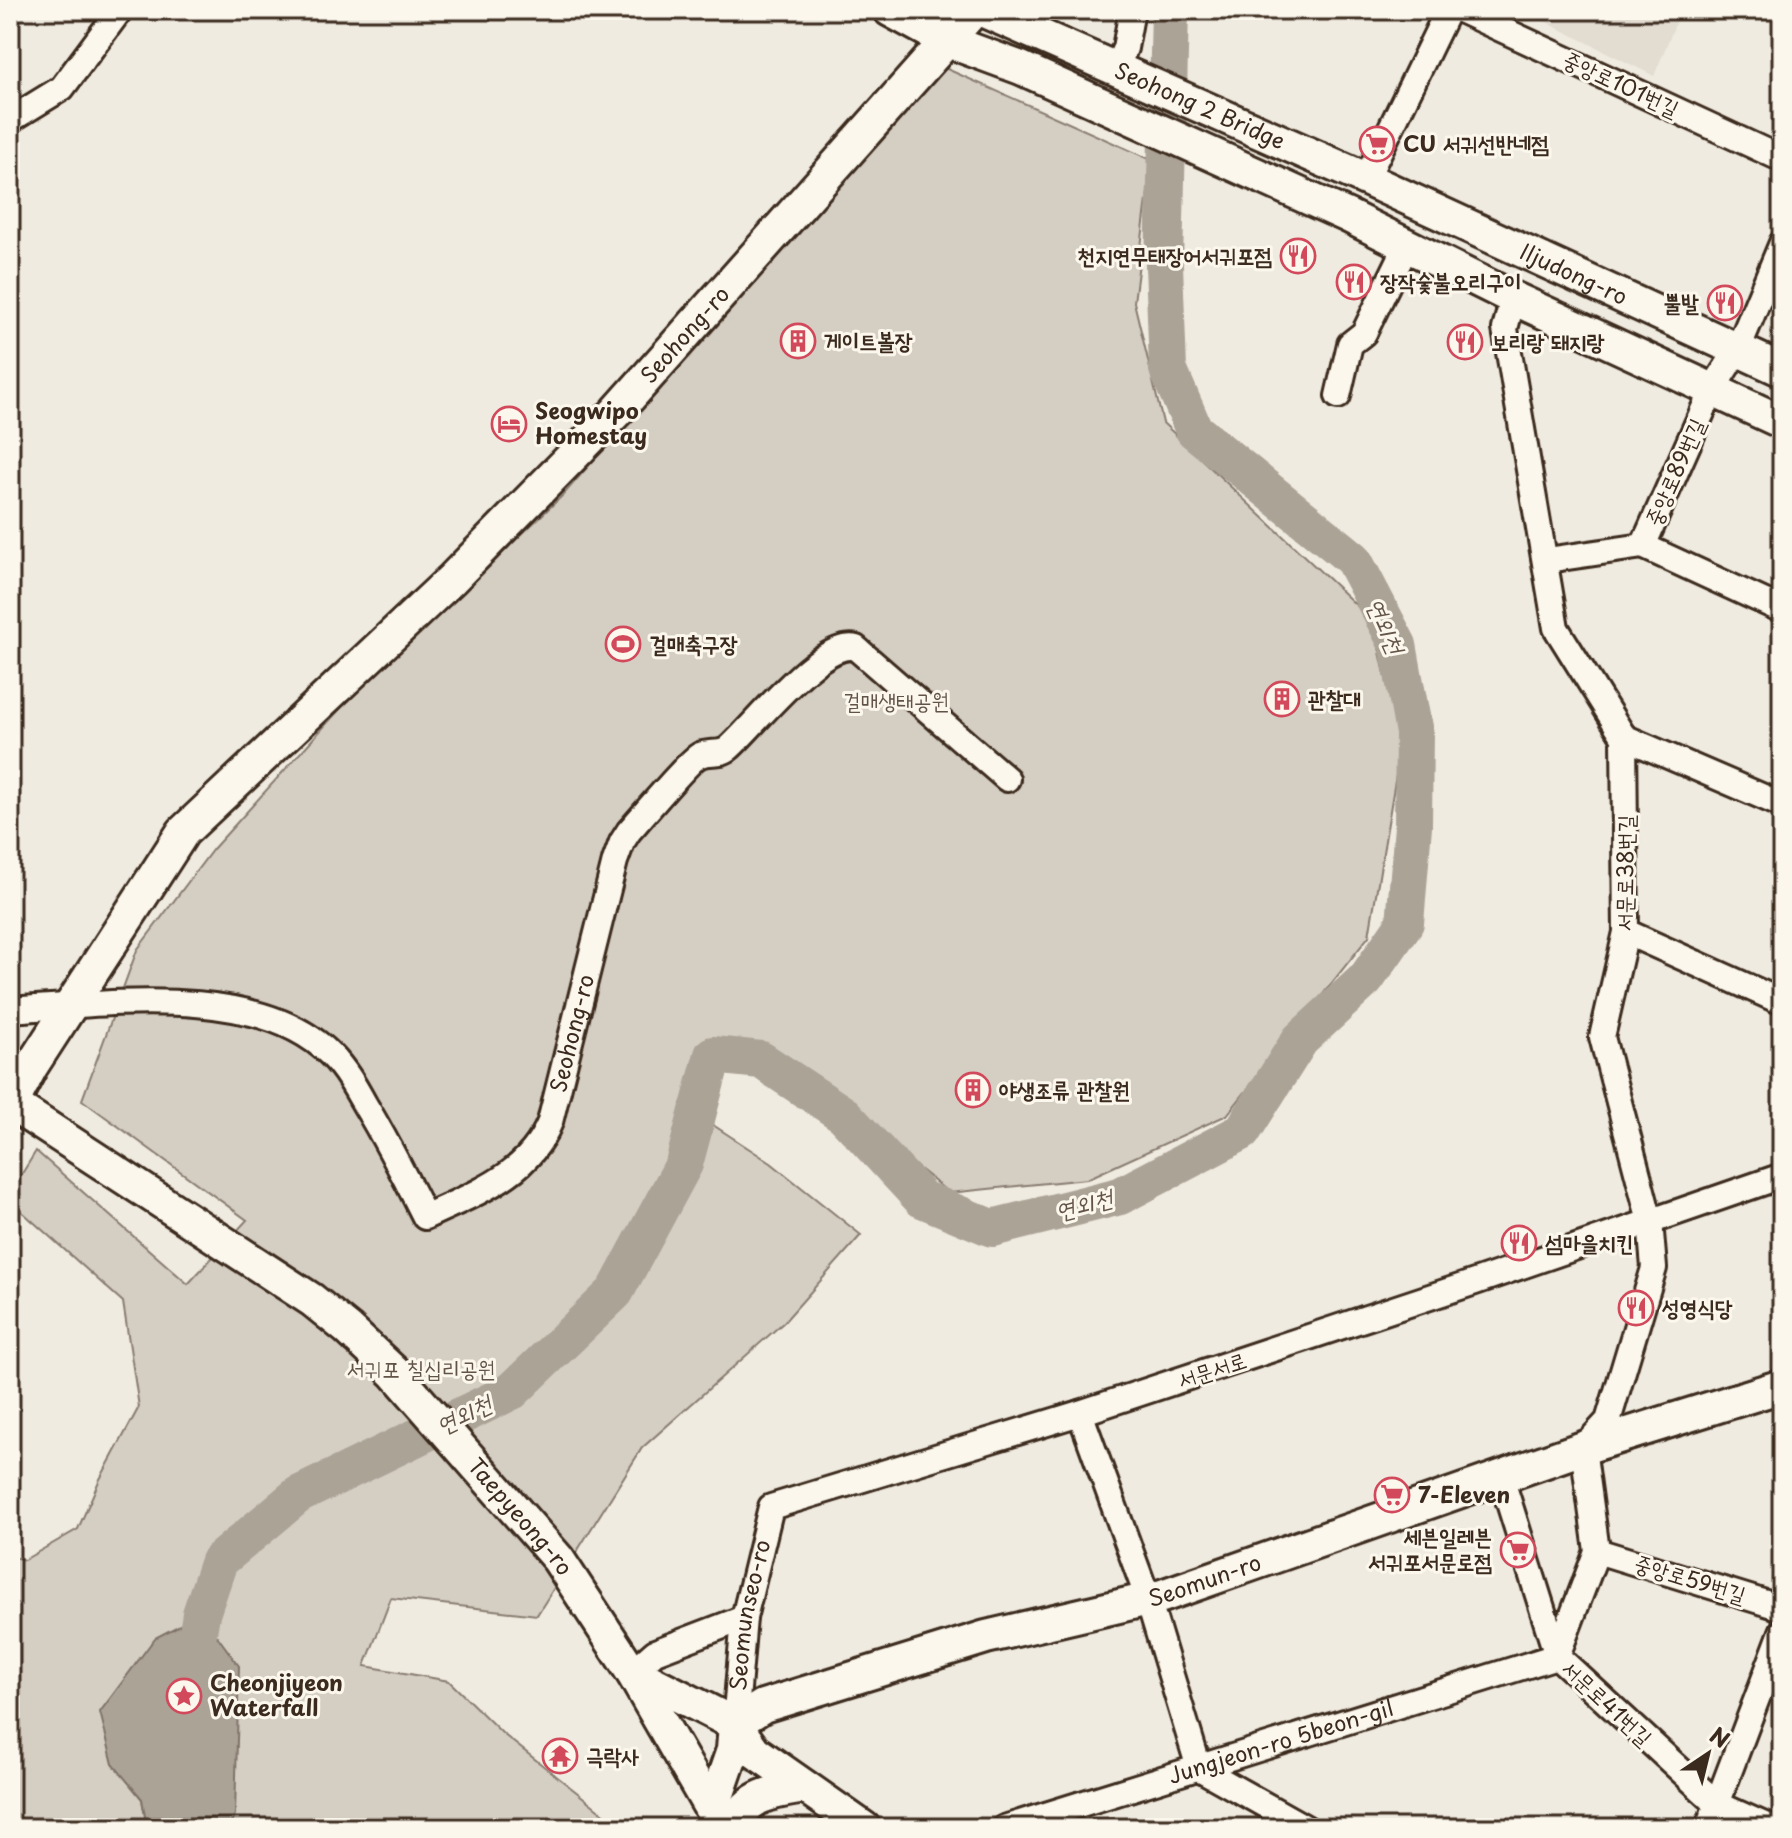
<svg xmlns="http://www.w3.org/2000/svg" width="1792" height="1838" font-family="'Playpen Sans','Poor Story',sans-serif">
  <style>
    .built { fill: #e2dcd1 }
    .green { fill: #d5cec3; stroke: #887c70; stroke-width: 2 }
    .water { fill: #aca397; stroke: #7f7367; stroke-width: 2 }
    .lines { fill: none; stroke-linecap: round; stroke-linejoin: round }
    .river { stroke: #aca397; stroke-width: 38 }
    .street-casing { stroke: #3b2a1e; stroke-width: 30 }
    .secondary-casing { stroke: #3b2a1e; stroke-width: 38 }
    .street { stroke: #fbf7ec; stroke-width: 24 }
    .secondary { stroke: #fbf7ec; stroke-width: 32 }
    .labels { text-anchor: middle; stroke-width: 6; stroke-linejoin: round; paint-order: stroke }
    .street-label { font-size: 22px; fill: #3b2a1e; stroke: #fbf7ec }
    .poi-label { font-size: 22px; font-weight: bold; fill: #3b2a1e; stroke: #fbf7ec; text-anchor: start }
    .park-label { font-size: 22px; fill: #625347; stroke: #fbf7ec }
    .water-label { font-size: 24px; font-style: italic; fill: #635448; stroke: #fbf7ec }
  </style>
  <rect width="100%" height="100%" fill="#f0ebe0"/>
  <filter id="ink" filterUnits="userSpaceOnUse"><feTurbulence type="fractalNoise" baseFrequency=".0125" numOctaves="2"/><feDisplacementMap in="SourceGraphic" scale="16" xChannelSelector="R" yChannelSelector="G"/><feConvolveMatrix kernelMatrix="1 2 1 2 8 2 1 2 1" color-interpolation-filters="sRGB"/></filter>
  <g filter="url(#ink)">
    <path class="built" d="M 1522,10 L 1681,10 L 1654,76 Z"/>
    <path class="green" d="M 938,65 L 1152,160 L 1134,302 L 1163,423 L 1373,621 L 1401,745 L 1369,936 L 1227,1115 L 1087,1179 L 949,1193 L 806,1078 L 709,1044 L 681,1104 L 771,1163 L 861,1235 L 784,1322 L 642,1448 L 537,1615 L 391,1598 L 365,1666 L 449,1681 L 503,1734 L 617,1824 L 625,1828 L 230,1828 L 235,1814 L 113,1763 L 142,1799 L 147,1828 L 10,1828 L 10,1556 L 24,1560 L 78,1529 L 99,1481 L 139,1407 L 123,1302 L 10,1201 L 10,1193 L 36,1151 L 188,1284 L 247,1220 L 82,1100 L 137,950 L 213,849 L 350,698 L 564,494 Z"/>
    <path class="water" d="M 201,1614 L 239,1666 L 235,1814 L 230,1828 L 147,1828 L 142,1799 L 113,1764 L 100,1712 L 155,1638 Z"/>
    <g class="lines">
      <path class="river" d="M 193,1663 L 201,1614 L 219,1561 L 298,1495 L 512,1391 L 615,1292 L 684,1164 L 713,1055 L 761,1060 L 844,1115 L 922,1199 L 992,1228 L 1120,1196 L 1242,1132 L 1300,1040 L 1366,979 L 1405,923 L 1413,826 L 1414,733 L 1398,645 L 1353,559 L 1194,430 L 1168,369 L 1164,265 L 1170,10"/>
      <g class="street-casing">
        <g id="street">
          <path d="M 1460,10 L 1782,159"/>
          <path d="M 1116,69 L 1125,48 L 1132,10"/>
          <path d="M 10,120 L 62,88 L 120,10"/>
          <path d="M 1366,179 L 1448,10"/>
          <path d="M 1782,243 L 1738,349 L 1712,390 L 1643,546 L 1782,610"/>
          <path d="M 1513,298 L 1505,329 L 1556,628 L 1624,737 L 1626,932 L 1602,1037 L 1650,1221 L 1654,1268 L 1608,1421 L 1583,1448 L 1597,1551 L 1557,1656"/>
          <path d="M 1338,396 L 1350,344 L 1364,333 L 1407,245"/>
          <path d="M 1547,560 L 1643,546"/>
          <path d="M 1624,737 L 1782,805"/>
          <path d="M 1626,932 L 1782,1002"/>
          <path id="s1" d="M 10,1010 C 103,1004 260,982 331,1055 C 345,1069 355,1087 365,1105 C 387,1141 406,1179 425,1217 C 475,1193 528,1176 550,1122 L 615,861 L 622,842 L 629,831 C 640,819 690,759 700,755 C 710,751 721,755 729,748 C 755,725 822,638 856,648 L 1007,779"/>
          <path d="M 1080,1413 L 1148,1599 L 1199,1768 L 1306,1828"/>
          <path d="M 1501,1477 L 1557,1656 L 1717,1804 L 1771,1828"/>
          <path d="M 1597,1551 L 1782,1608"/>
          <path d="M 632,1672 L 655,1652 L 744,1618"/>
          <path id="s2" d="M 735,1724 L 744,1618 L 771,1507 L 1080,1413 L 1475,1282 L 1782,1176"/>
          <path id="s3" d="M 1004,1828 L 1557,1656"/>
          <path d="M 1708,1828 L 1782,1632"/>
        </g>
      </g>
      <g class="secondary-casing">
        <g id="secondary">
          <path d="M 890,10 L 945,40 L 1021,68 L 1348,216 L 1513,298 L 1782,422"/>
          <path id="s4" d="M 982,10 L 1366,179 L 1782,370"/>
          <path id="s5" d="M 10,1103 L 312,1300 L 348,1329 L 394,1372 L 558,1559 L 632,1672 L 712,1811 L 719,1828"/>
          <path id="s6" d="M 10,1107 L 31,1067 L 183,832 L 452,579 L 617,411 L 974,10"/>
          <path id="s7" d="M 632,1672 L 735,1724 L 763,1706 L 986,1637 L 1162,1596 L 1583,1448 L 1782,1386"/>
          <path d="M 735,1724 L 754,1751 L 864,1828"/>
          <path d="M 712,1811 L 733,1750 L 735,1724"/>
          <path d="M 737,1828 C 742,1794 776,1792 805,1787"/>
        </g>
      </g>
      <use href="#street" class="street"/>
      <use href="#secondary" class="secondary"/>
    </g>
  </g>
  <defs>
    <g id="supermarket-ring" transform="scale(1.8)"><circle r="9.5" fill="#fbf7ec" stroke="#d1495b" stroke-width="1.5"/><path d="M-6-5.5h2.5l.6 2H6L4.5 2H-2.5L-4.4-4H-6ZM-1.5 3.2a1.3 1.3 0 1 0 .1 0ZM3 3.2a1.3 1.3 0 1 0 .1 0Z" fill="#d1495b"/></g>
    <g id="restaurant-ring" transform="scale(1.8)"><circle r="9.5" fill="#fbf7ec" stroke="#d1495b" stroke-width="1.5"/><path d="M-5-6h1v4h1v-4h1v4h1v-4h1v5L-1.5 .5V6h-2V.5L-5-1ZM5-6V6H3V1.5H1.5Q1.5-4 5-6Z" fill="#d1495b"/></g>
    <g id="building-ring" transform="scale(1.8)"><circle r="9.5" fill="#fbf7ec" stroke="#d1495b" stroke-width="1.5"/><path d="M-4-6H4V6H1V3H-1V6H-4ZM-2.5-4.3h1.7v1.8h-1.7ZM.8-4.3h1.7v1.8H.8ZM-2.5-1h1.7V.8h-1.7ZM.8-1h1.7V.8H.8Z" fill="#d1495b"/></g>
    <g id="hotel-ring" transform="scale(1.8)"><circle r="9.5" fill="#fbf7ec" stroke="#d1495b" stroke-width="1.5"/><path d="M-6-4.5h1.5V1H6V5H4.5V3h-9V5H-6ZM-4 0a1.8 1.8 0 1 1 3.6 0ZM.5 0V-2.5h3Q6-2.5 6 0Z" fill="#d1495b"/></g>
    <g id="stadium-ring" transform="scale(1.8)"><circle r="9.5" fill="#fbf7ec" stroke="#d1495b" stroke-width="1.5"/><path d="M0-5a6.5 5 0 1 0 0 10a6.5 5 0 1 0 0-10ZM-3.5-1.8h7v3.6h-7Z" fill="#d1495b"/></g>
    <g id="sight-ring" transform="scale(1.8)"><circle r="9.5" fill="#fbf7ec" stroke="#d1495b" stroke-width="1.5"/><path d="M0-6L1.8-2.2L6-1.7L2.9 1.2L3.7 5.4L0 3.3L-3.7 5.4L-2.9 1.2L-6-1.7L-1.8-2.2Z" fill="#d1495b"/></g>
    <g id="temple-ring" transform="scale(1.8)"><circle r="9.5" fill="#fbf7ec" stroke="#d1495b" stroke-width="1.5"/><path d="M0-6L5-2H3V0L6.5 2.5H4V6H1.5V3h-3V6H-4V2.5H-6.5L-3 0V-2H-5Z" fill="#d1495b"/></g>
  </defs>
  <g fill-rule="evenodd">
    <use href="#supermarket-ring" x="1377" y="144"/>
    <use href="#restaurant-ring" x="1298" y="256"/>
    <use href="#restaurant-ring" x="1354" y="282"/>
    <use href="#restaurant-ring" x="1725" y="303"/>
    <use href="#building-ring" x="798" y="341"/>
    <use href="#restaurant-ring" x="1465" y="342"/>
    <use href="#hotel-ring" x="509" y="424"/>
    <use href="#stadium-ring" x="623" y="644"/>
    <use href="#building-ring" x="1282" y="699"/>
    <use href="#building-ring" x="973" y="1090"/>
    <use href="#restaurant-ring" x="1519" y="1243"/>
    <use href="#restaurant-ring" x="1636" y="1308"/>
    <use href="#supermarket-ring" x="1392" y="1495"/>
    <use href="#supermarket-ring" x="1518" y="1550"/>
    <use href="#sight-ring" x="184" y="1696"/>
    <use href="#temple-ring" x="560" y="1756"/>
  </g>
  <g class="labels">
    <g class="street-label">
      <text transform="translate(1621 84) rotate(25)" y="8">중앙로101번길</text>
      <text dy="8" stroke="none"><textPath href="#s4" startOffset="238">Seohong 2 Bridge</textPath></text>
      <text dy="8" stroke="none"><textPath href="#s4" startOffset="648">Iljudong-ro</textPath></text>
      <text dy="8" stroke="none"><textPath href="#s6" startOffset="1032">Seohong-ro</textPath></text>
      <text transform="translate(1675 472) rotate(-66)" y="8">중앙로89번길</text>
      <text transform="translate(1625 873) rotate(-89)" y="8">서문로38번길</text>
      <text dy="8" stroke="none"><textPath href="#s1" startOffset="774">Seohong-ro</textPath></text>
      <text transform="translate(1212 1370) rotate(-18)" y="8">서문서로</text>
      <text dy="8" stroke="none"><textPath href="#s5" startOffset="662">Taepyeong-ro</textPath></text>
      <text transform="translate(1690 1579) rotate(17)" y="8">중앙로59번길</text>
      <text dy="8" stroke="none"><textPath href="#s7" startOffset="608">Seomun-ro</textPath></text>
      <text dy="8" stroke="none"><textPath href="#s2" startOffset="110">Seomunseo-ro</textPath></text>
      <text transform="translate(1607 1703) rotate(43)" y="8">서문로41번길</text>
      <text dy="8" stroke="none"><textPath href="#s3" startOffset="290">Jungjeon-ro 5beon-gil</textPath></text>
    </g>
    <g class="poi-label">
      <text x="1403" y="152">CU 서귀선반네점</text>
      <text x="1272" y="264" text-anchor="end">천지연무태장어서귀포점</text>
      <text x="1380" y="290">장작숯불오리구이</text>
      <text x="1699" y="311" text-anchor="end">뿔발</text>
      <text x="824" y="349">게이트볼장</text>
      <text x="1491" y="350">보리랑 돼지랑</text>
      <text x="535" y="419">Seogwipo<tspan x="535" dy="25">Homestay</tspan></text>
      <text x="649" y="652">걸매축구장</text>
      <text x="1308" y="707">관찰대</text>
      <text x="999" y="1098">야생조류 관찰원</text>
      <text x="1545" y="1251">섬마을치킨</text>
      <text x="1662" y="1316">성영식당</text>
      <text x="1418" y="1503">7-Eleven</text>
      <text x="1492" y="1545" text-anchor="end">세븐일레븐<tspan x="1492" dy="25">서귀포서문로점</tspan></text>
      <text x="210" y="1691">Cheonjiyeon<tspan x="210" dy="25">Waterfall</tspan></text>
      <text x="586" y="1764">극락사</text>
    </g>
    <g class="park-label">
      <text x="896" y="709">걸매생태공원</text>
      <text x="421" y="1377">서귀포 칠십리공원</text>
    </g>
    <g class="water-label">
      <text transform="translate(1385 626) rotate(66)" y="8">연외천</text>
      <text transform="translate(1084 1205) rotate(-15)" y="8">연외천</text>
      <text transform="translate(464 1415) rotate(-26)" y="8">연외천</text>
    </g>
  </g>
  <rect width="1792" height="1838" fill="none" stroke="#fbf7ec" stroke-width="40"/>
  <rect x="20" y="20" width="1752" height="1798" fill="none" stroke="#3b2a1e" stroke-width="3" filter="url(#ink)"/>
  <g transform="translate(1708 1754) rotate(35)" stroke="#fbf7ec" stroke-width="6" paint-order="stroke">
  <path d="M0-6L14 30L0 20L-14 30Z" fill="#3b2a1e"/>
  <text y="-12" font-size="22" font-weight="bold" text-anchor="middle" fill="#3b2a1e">N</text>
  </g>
</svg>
